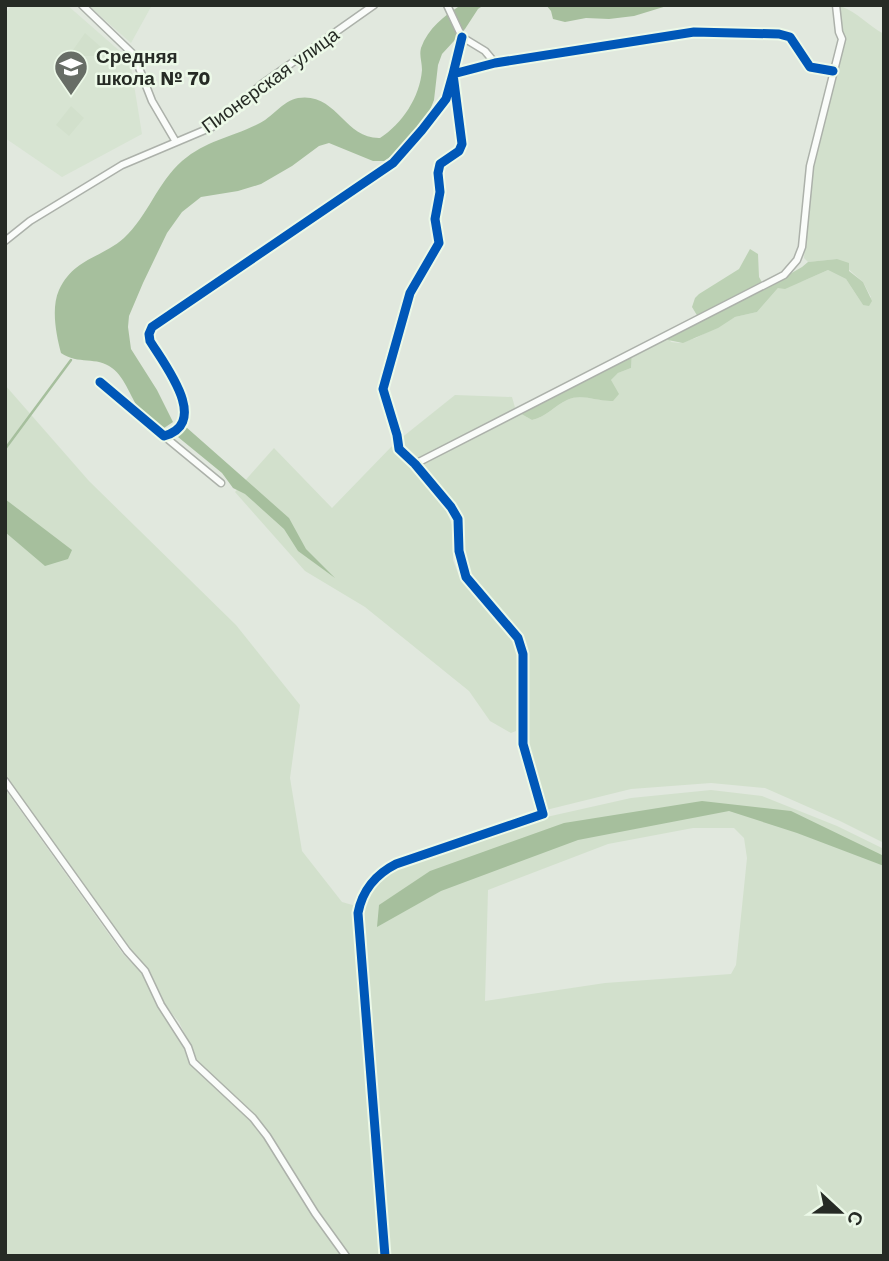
<svg xmlns="http://www.w3.org/2000/svg" width="889" height="1261" font-family="'Work Sans',sans-serif">
  <style>
    .built { fill: #d7e4d2 }
    .green { fill: #d2e0cc; fill-rule: evenodd }
    .forest { fill: #bcd1b4 }
    .water { fill: #a6bf9d }
    .lines { fill: none; stroke-linecap: round; stroke-linejoin: round }
    .stream { stroke: #a6bf9d; stroke-width: 2.5 }
    .minor-casing { stroke: #acb1aa; stroke-width: 9 }
    .minor { stroke: #fafcfa; stroke-width: 6 }
    .cycleway-casing { stroke: #ecf9e8; stroke-width: 13 }
    .cycleway { stroke: #0057b8; stroke-width: 9 }
    .labels { text-anchor: middle; stroke-width: 5; stroke-linejoin: round; paint-order: stroke }
    .poi-label { font-size: 19px; font-weight: bold; fill: #262b25; stroke: #ecf9e8; text-anchor: start }
    .street-label { font-size: 19px; fill: #262b25; stroke: #ecf9e8 }
  </style>
  <rect width="100%" height="100%" fill="#e1e8de"/>
  <path class="built" d="M 12,5 L 67,5 L 130,60 L 142,134 L 62,177 L 5,138 L 5,14 Z
    M 88,5 L 152,5 L 131,43 Z"/>
  <path class="green" d="M 840,6 C 859,13 867,25 884,34 L 884,843 L 840,821 L 765,788 L 711,783 L 631,789 L 546,810 L 526,744 L 524,646 L 465,575 L 461,561 L 461,538 L 452,504 L 400,439 L 455,395 L 512,397 L 516,411 L 532,420 C 546,417 554,406 567,400 C 582,393 598,402 613,401 L 611,380 L 618,373 L 631,368 L 632,353 L 667,335 L 671,342 L 679,343 L 696,338 L 735,317 L 757,312 L 778,288 L 803,281 L 828,270 L 846,279 L 863,305 L 871,297 L 863,282 L 837,259 L 808,262 L 804,258 L 810,173 L 843,39 L 838,27 Z
    M 85,33 L 101,47 L 94,56 L 76,56 L 73,50 Z
    M 71,106 L 84,118 L 69,136 L 56,125 Z
    M 5,385 L 89,481 L 236,625 L 300,705 L 290,778 L 302,851 L 342,902 L 356,906 L 356,952 L 382,1250 L 381,1256 L 350,1256 L 319,1214 L 270,1136 L 199,1065 L 179,1022 L 164,1004 L 149,971 L 128,947 L 5,775 Z
    M 393,445 L 446,510 L 453,527 L 453,560 L 459,576 L 508,631 L 517,649 L 516,731 L 511,733 L 490,721 L 469,691 L 365,607 L 305,571 L 235,492 L 274,448 L 332,508 Z
    M 5,789 L 123,954 L 142,973 L 157,1005 L 184,1048 L 191,1065 L 251,1119 L 344,1256 L 5,1256 Z
    M 711,790 L 762,796 L 837,826 L 884,849 L 884,1256 L 388,1256 L 361,921 C 363,896 377,881 397,867 L 542,818 L 631,798 ZM 693,828 L 734,828 L 744,838 L 747,858 L 736,965 L 731,974 L 605,983 L 485,1001 L 488,890 L 608,844 Z"/>
  <path class="forest" d="M 750,249 L 758,254 L 759,277 L 763,284 L 771,285 L 802,267 L 808,262 L 837,259 L 849,263 L 849,271 L 863,282 L 872,301 L 869,306 L 863,305 L 846,279 L 828,270 L 785,289 L 778,288 L 757,312 L 735,317 L 718,328 L 683,343 L 668,340 L 667,335 L 698,317 L 692,307 L 695,298 L 699,294 L 739,269 Z
    M 632,353 L 631,368 L 618,373 L 611,380 L 619,394 L 613,401 C 598,402 582,393 567,400 C 554,406 546,417 532,420 L 516,411 Z"/>
  <path class="water" d="M 461,5 L 484,5 L 478,9 L 465,29 L 442,54 L 438,65 L 434,100 L 430,110 L 418,131 L 393,155 L 384,161 L 373,161 L 329,143 L 319,146 L 292,166 L 261,184 L 238,191 L 201,197 L 182,212 L 167,233 L 143,283 L 129,316 L 128,327 L 131,349 L 157,390 L 173,422 L 164,428 C 157,424 148,419 142,413 C 131,400 126,378 112,368 C 97,356 78,365 61,353 C 56,334 51,308 59,290 C 74,258 100,259 124,238 C 148,216 157,183 182,161 C 207,140 230,138 258,124 C 272,118 282,101 298,98 C 337,92 344,139 380,138 C 402,124 420,97 422,70 C 422,62 419,55 421,48 C 428,28 444,16 461,5 Z
    M 546,5 L 670,5 L 634,16 L 609,19 L 586,18 L 565,22 L 553,19 L 551,11 Z
    M 186,427 L 289,518 L 306,549 L 335,578 L 298,551 L 284,529 L 245,494 L 233,488 L 222,473 L 178,437 Z
    M 5,499 L 72,550 L 68,559 L 45,566 L 5,532 Z
    M 702,801 L 791,811 L 884,856 L 884,866 L 797,833 L 729,811 L 578,840 L 441,891 L 377,927 L 379,905 L 430,871 L 564,823 Z"/>
  <g class="lines">
    <path class="stream" d="M 5,449 L 71,360"/>
    <g class="minor-casing">
      <path id="minor" d="M 82,5 L 134,55 L 152,101 L 176,142
        M 447,5 L 462,37 L 485,51 L 495,63
        M 5,241 L 30,221 L 122,165 L 212,127 L 262,84 L 374,5
        M 100,382 L 164,436 C 211,423 164,364 150,341 L 149,334 L 152,327 L 393,163 L 422,130 L 446,99 L 453,74 L 495,63 L 694,32 L 779,34 L 790,37 L 810,67 L 833,71
        M 164,436 L 221,483
        M 415,464 L 784,275 L 797,260 L 802,247 L 810,166 L 842,39 L 839,32 L 836,5
        M 5,781 L 127,951 L 145,971 L 161,1005 L 188,1047 L 193,1062 L 253,1118 L 267,1136 L 315,1213 L 346,1256
        M 385,1256 L 358,913 C 362,891 376,874 396,864 L 543,814 L 523,744 L 523,654 L 518,638 L 466,577 L 459,551 L 458,519 L 451,507 L 415,464 L 399,449 L 397,435 L 383,389 L 410,293 L 439,243 L 435,219 L 440,192 L 438,173 L 440,164 L 459,151 L 462,144 L 453,74 L 462,37"/>
    </g>
    <use href="#minor" class="minor"/>
    <g class="cycleway-casing">
      <path id="cycleway" d="M 100,382 L 164,436 C 211,423 164,364 150,341 L 149,334 L 152,327 L 393,163 L 422,130 L 446,99 L 453,74 L 495,63 L 694,32 L 779,34 L 790,37 L 810,67 L 833,71
        M 385,1256 L 358,913 C 362,891 376,874 396,864 L 543,814 L 523,744 L 523,654 L 518,638 L 466,577 L 459,551 L 458,519 L 451,507 L 415,464 L 399,449 L 397,435 L 383,389 L 410,293 L 439,243 L 435,219 L 440,192 L 438,173 L 440,164 L 459,151 L 462,144 L 453,74 L 462,37"/>
    </g>
    <use href="#cycleway" class="cycleway"/>
  </g>
  <defs>
    <g id="school-pin" transform="scale(1.75)"><path d="M0 17L-7.5 6A9.5 9.5 0 1 1 7.5 6Z" fill="#676d66" stroke="#ecf9e8"/><path d="M0-5L7-2L0 1L-7-2ZM-4 1L0 2.5L4 1V4Q0 6-4 4Z" fill="#fff"/></g>
  </defs>
  <g fill-rule="evenodd">
    <use href="#school-pin" x="71" y="67"/>
  </g>
  <g class="labels">
    <g class="poi-label">
      <text x="96" y="63">Средняя<tspan x="96" dy="22">школа № 70</tspan></text>
    </g>
    <g class="street-label">
      <text transform="translate(270 80) rotate(-36)" y="7">Пионерская улица</text>
    </g>
  </g>
  <rect width="889" height="1261" fill="none" stroke="#262b25" stroke-width="14"/>
  <g transform="translate(840 1212) rotate(112)" stroke="#ecf9e8" stroke-width="5" paint-order="stroke">
  <path d="M0-5L12 26L0 18L-12 26Z" fill="#262b25"/>
  <text y="-10" font-size="19" font-weight="bold" text-anchor="middle" fill="#262b25">С</text>
  </g>
</svg>
